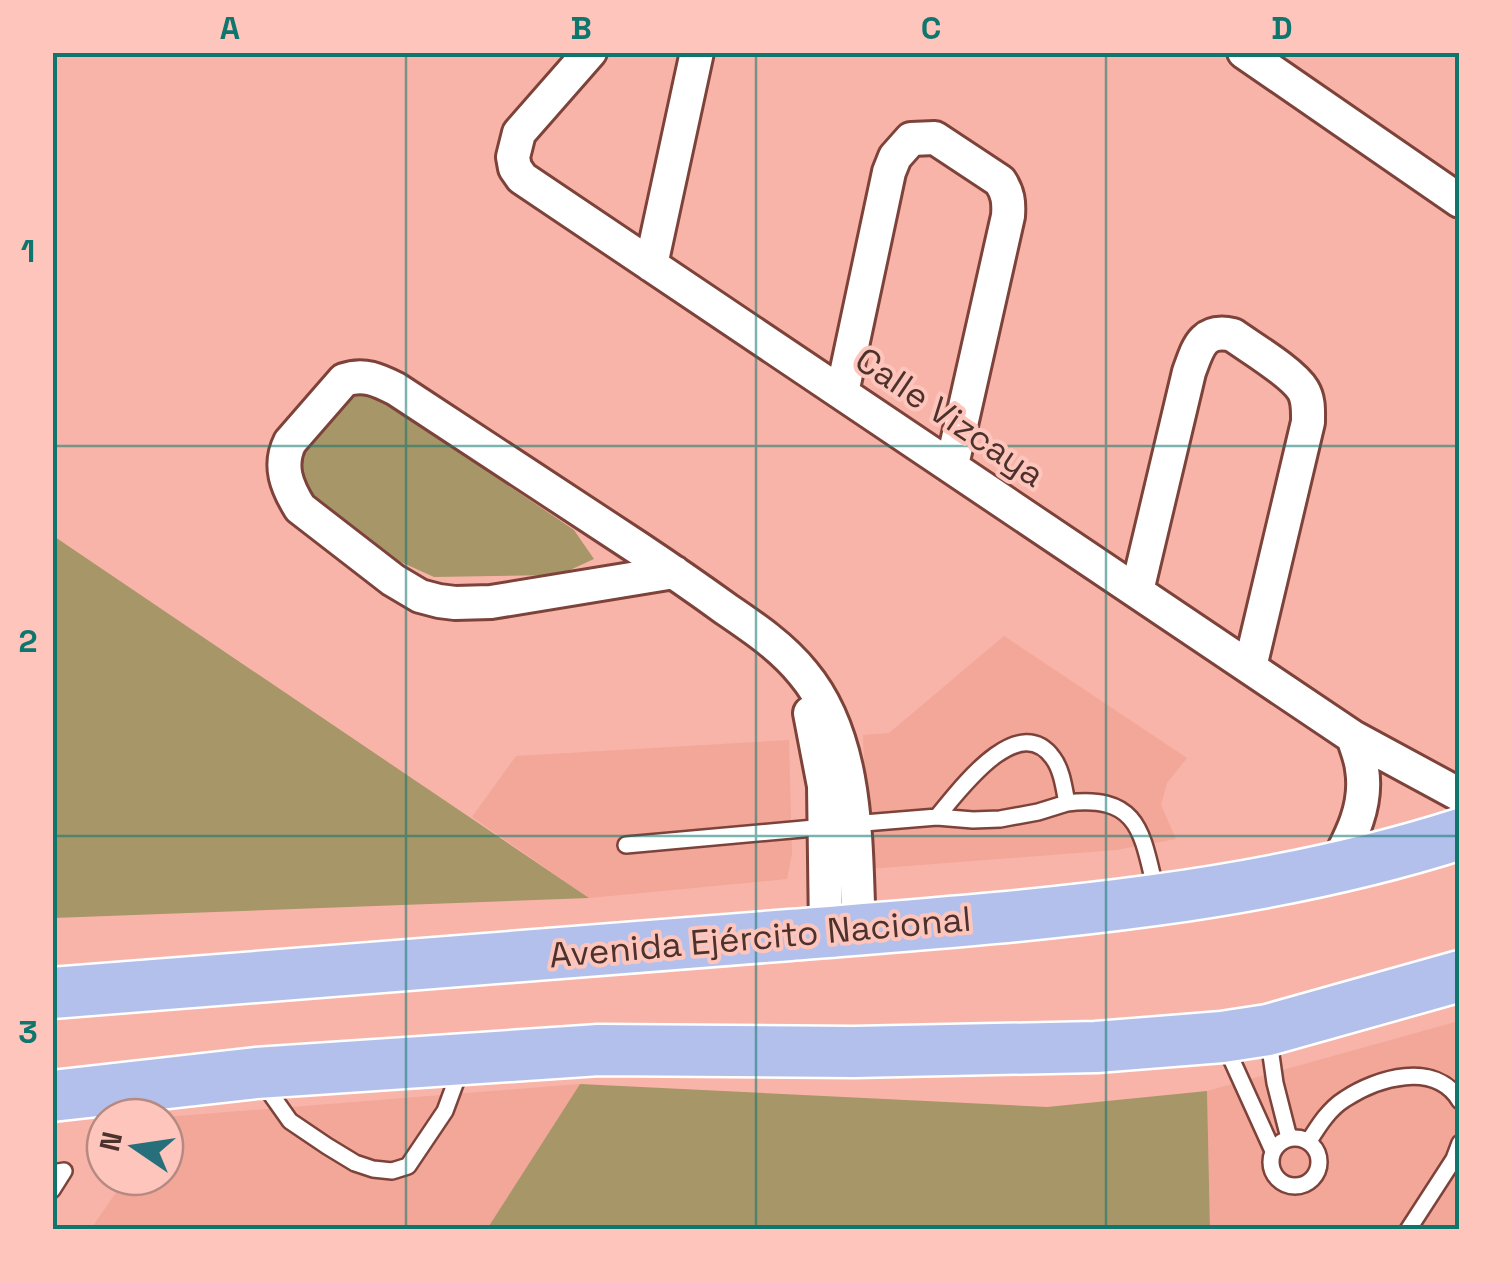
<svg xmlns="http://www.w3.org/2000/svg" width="1512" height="1282" font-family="'Space Grotesk',sans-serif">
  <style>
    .built { fill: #f2a799 }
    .green { fill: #a79668 }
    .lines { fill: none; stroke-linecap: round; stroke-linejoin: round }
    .service-casing { stroke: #7d433a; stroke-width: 20 }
    .minor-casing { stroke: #7d433a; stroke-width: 38 }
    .primary-casing { stroke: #fff; stroke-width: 55 }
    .service { stroke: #fff; stroke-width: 15 }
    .minor { stroke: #fff; stroke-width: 32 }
    .primary { stroke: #b3c0eb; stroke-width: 50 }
    .grid { fill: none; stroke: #0f766e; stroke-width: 2.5; stroke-opacity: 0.55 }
    .labels { text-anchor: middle; stroke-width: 8; stroke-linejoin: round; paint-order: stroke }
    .street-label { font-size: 35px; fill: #4c312c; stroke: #fdc5bb }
    .neatline { fill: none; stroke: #0f766e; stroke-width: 4 }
    .grid-label { font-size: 32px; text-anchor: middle; font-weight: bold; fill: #0f766e }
  </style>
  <rect width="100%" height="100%" fill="#f8b4a8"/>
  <path class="built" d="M 1004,636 L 1187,758 L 1167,783 L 1161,805 L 1176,839 L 1116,850 L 868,869 L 863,735 L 889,733 Z
    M 789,740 L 792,854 L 787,879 L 589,898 L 472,817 L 516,756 Z
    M 1459,1021 L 1459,1226 L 1457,1230 L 1210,1229 L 1207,1091 Z
    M 580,1084 L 487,1229 L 90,1230 L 127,1177 L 165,1177 L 165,1117 Z"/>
  <path class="green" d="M 371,392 L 574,530 L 594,559 L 559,575 L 434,577 L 392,558 L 300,486 L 294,463 L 354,397 Z
    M 52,535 L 589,898 L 53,918 Z
    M 580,1084 L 1047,1107 L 1207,1091 L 1210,1229 L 487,1229 Z"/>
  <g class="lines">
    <g class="service-casing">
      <path id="service" d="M 1067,803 C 1142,794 1142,836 1157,895
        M 852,824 L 937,817 L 973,820 L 1000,819 L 1038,812 L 1067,803 C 1064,788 1062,770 1053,758 C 1018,709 958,792 937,817
        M 626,845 L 825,827
        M 1268,1034 L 1275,1083 L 1289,1138
        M 1225,1045 L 1273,1151
        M 261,1080 L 290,1121 L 327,1146 L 355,1163 L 373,1169 L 392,1171 L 408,1166 L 445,1111 L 462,1065
        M1271 1162a24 24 0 1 1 48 0a24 24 0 1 1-48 0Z
        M 1309,1141 C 1319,1125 1329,1109 1345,1099 C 1377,1078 1435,1060 1460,1101
        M 52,1173 L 64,1171 L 52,1190
        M 1408,1230 L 1454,1159 L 1460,1143"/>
    </g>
    <g class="minor-casing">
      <path id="minor" d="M 590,52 L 519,133 L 513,157 L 515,168 L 522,178 L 1353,737 L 1460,795
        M 1244,52 L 1460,201
        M 651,265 L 697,52
        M 842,393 L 889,172 L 895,157 L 911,139 L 935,138 L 1000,181 C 1008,193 1009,202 1008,216 L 952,465
        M 674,572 L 491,602 L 455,603 L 439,601 L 420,596 L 393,580 L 300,508 C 287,487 278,466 290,442 L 344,380 C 364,373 378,380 396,389 L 638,548 C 668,568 697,588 726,609 C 754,628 782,647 803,673 C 860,741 855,846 859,930
        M 1137,591 L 1189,372 C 1198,348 1202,328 1233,335 C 1251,348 1292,372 1303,390 C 1309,400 1308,411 1308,422 L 1250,667
        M 810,713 L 824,786 L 826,932
        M 1334,869 C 1351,837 1368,806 1362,769 C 1361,758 1356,747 1353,737"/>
    </g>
    <g class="primary-casing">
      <path id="primary" d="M 52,993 C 298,975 544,955 790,935 C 1014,917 1244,903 1460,834
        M 52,1096 L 256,1073 L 599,1050 L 854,1052 L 1096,1047 L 1222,1037 L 1268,1030 L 1460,976"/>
    </g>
    <use href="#service" class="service"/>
    <use href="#minor" class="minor"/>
    <use href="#primary" class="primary"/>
  </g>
  <path class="grid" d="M 406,52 L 406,1230M 756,52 L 756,1230M 1106,52 L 1106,1230M 52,446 L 1460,446M 52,836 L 1460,836"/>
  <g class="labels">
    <g class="street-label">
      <text transform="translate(950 417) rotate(34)" y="12">Calle Vizcaya</text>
      <text transform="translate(760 937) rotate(-5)" y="12">Avenida Ejército Nacional</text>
    </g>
  </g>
  <rect width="1512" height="1282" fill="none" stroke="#fdc5bb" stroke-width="110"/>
  <g transform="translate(135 1147) rotate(283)"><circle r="48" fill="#fdc5bb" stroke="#b68a82" stroke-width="2.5"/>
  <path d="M0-8L18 38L0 25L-18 38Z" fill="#276f7b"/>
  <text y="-15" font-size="28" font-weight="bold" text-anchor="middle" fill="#4c312c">N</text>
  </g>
  <rect x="55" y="55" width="1402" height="1172" class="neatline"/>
  <g class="grid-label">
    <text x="230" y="39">A</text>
    <text x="581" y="39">B</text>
    <text x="931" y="39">C</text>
    <text x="1282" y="39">D</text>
    <text x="28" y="262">1</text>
    <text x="28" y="652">2</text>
    <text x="28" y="1043">3</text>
  </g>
</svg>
